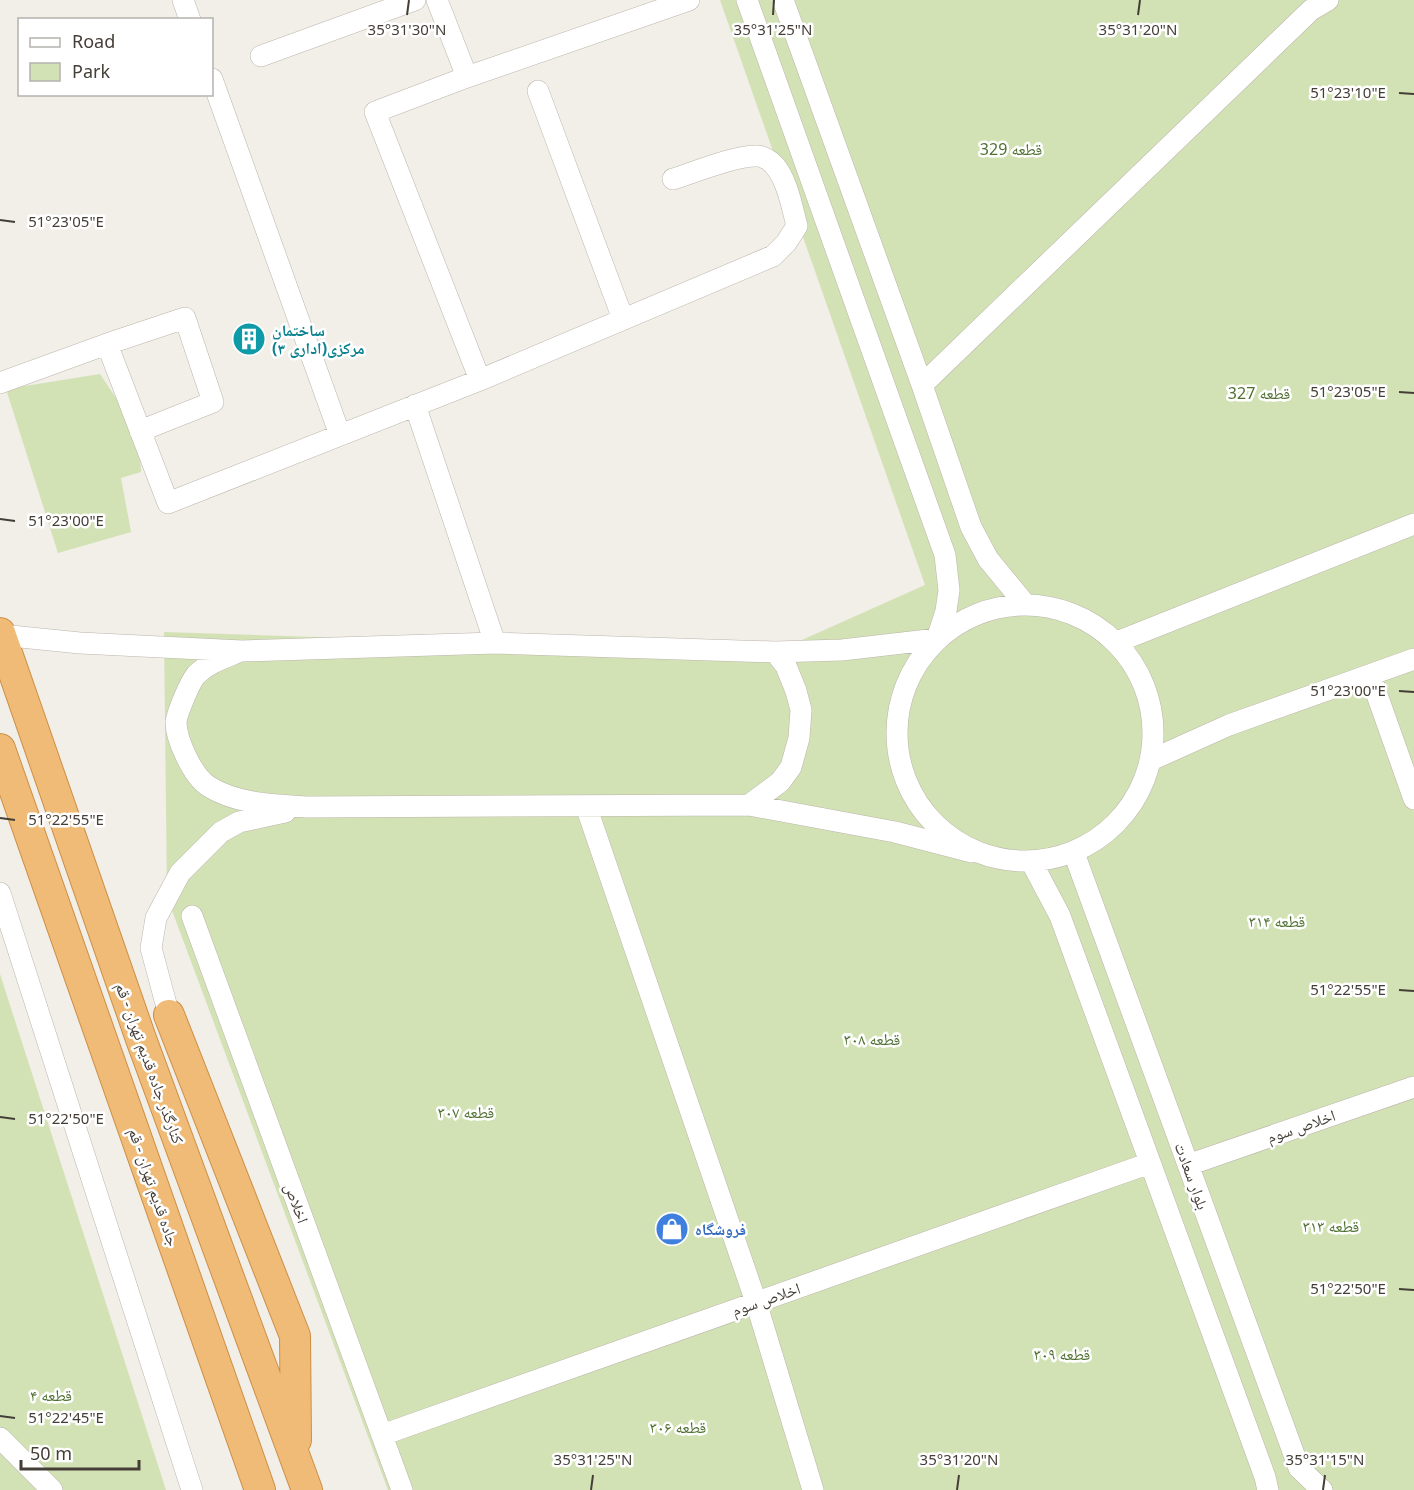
<svg xmlns="http://www.w3.org/2000/svg" width="1414" height="1490" font-family="'Noto Sans','Noto Naskh Arabic',sans-serif">
  <style>
    .green { fill: #d2e2b4 }
    .lines { fill: none; stroke-linecap: round; stroke-linejoin: round }
    .minor-casing { stroke: #bcb5ab; stroke-width: 22 }
    .highway-casing { stroke: #cd8f46; stroke-width: 32 }
    .minor { stroke: #fff; stroke-width: 21 }
    .highway { stroke: #efbb76; stroke-width: 30 }
    .ticks { fill: none; stroke: #453e37; stroke-width: 2 }
    .labels { text-anchor: middle; stroke-width: 5; stroke-linejoin: round; paint-order: stroke }
    .park-label { font-size: 16px; fill: #4f7030; stroke: #fff }
    .culture-label { font-size: 16px; font-weight: bold; fill: #0d838f; stroke: #fff; text-anchor: start }
    .street-label { font-size: 16px; fill: #453e37; stroke: #fff }
    .shop-label { font-size: 16px; font-weight: bold; fill: #366cbe; stroke: #fff; text-anchor: start }
    .ticks-label { font-size: 15px; text-anchor: middle; fill: #453e37; stroke: #fff; stroke-width: 5; stroke-linejoin: round; paint-order: stroke }
  </style>
  <rect width="100%" height="100%" fill="#f2eee8"/>
  <path class="green" d="M 720,0 L 1414,0 L 1414,1490 L 388,1490 L 167,897 L 164,632 L 775,652 L 925,585 Z
    M 100,374 L 118,401 L 139,444 L 141,472 L 121,478 L 131,532 L 58,553 L 6,389 Z
    M 0,974 L 166,1490 L 0,1490 Z"/>
  <g class="lines">
    <g class="minor-casing">
      <path id="minor" d="M 183,0 L 190,20
        M 437,0 L 467,77
        M 783,0 L 922,385 L 971,527 L 988,559 L 1025,604
        M 261,56 L 415,0
        M 212,79 L 340,435
        M 538,91 L 623,319
        M 107,344 L 185,318 L 213,402 L 140,431
        M 480,380 L 375,112 L 467,77 L 689,0
        M 0,383 L 107,344 L 168,503 L 480,380 L 773,256 L 786,243 L 797,226 C 792,207 787,179 774,165 C 771,161 763,156 758,156 C 736,155 695,172 673,179
        M 922,385 L 1311,10 L 1328,0
        M 415,405 L 495,643
        M897 733a128 128 0 1 1 256 0a128 128 0 1 1-256 0Z
        M 1,635 L 80,643 L 242,651 L 495,643 L 775,652 L 842,650 L 937,639 L 946,611 L 949,590 L 945,555 L 747,0
        M 1117,642 L 1414,524
        M 236,653 C 221,659 207,664 196,675 C 190,682 177,713 176,722 C 176,740 193,776 208,786 C 236,804 274,805 306,807 L 749,805 L 895,832 L 972,852
        M 1370,675 L 1414,799
        M 1151,760 L 1229,725 L 1414,659
        M 749,805 L 780,782 L 791,767 L 799,738 L 801,710 L 796,691 L 786,666 L 775,652
        M 586,806 L 756,1302 L 813,1490
        M 1074,853 L 1299,1468 L 1322,1490
        M 1032,863 L 1060,916 L 1265,1477 L 1268,1490
        M 0,893 L 192,1490
        M 192,916 L 402,1490
        M 169,1015 L 151,948 L 156,918 L 180,873 L 221,832 L 239,822 L 285,812
        M 1188,1165 L 1414,1087
        M 382,1435 L 1150,1163
        M 0,1438 L 52,1490"/>
    </g>
    <g class="highway-casing">
      <path id="highway" d="M 0,633 L 141,1039 L 307,1490
        M 0,749 L 260,1490
        M 169,1015 L 295,1336 L 296,1440"/>
    </g>
    <use href="#minor" class="minor"/>
    <use href="#highway" class="highway"/>
  </g>
  <path class="ticks" d="M 407,15 L 409,0M 773,15 L 774,0M 1138,15 L 1140,0M 1399,93 L 1414,94M 0,220 L 15,222M 1399,392 L 1414,393M 0,519 L 15,521M 1399,691 L 1414,692M 0,818 L 15,820M 1399,990 L 1414,991M 0,1117 L 15,1119M 1399,1289 L 1414,1290M 0,1416 L 15,1418M 591,1490 L 593,1475M 957,1490 L 959,1475M 1323,1490 L 1325,1475"/>
  <defs>
    <g id="building-disc" transform="scale(1.725)"><circle r="9.5" fill="#0f9aa8" stroke="#fff"/><path d="M-4-6H4V6H1V3H-1V6H-4ZM-2.5-4.3h1.7v1.8h-1.7ZM.8-4.3h1.7v1.8H.8ZM-2.5-1h1.7V.8h-1.7ZM.8-1h1.7V.8H.8Z" fill="#fff"/></g>
    <g id="shop-disc" transform="scale(1.725)"><circle r="9.5" fill="#3f7fe0" stroke="#fff"/><path d="M-5-2.5h2.3a2.7 3.5 0 0 1 5.4 0H5L5.5 6h-11ZM-1.5-2.5h3a1.5 2.3 0 0 0-3 0Z" fill="#fff"/></g>
  </defs>
  <g fill-rule="evenodd">
    <use href="#building-disc" x="249" y="339"/>
    <use href="#shop-disc" x="672" y="1229"/>
  </g>
  <g class="labels">
    <g class="park-label">
      <text x="1011" y="155">قطعه 329</text>
      <text x="1259" y="399">قطعه 327</text>
      <text x="1277" y="927">قطعه ۳۱۴</text>
      <text x="872" y="1045">قطعه ۳۰۸</text>
      <text x="466" y="1118">قطعه ۳۰۷</text>
      <text x="1331" y="1232">قطعه ۳۱۳</text>
      <text x="1062" y="1360">قطعه ۳۰۹</text>
      <text x="51" y="1401">قطعه ۴</text>
      <text x="678" y="1433">قطعه ۳۰۶</text>
    </g>
    <g class="culture-label">
      <text x="272" y="336">ساختمان<tspan x="272" dy="18">مرکزی(اداری ۳)</tspan></text>
    </g>
    <g class="street-label">
      <text transform="translate(150 1063) rotate(70)" y="6">کنارگذر جاده قدیم تهران - قم</text>
      <text transform="translate(1301 1126) rotate(-19)" y="6">اخلاص سوم</text>
      <text transform="translate(1192 1176) rotate(70)" y="6">بلوار سعادت</text>
      <text transform="translate(154 1187) rotate(71)" y="6">جاده قدیم تهران - قم</text>
      <text transform="translate(297 1203) rotate(70)" y="6">اخلاص</text>
      <text transform="translate(766 1299) rotate(-19)" y="6">اخلاص سوم</text>
    </g>
    <g class="shop-label">
      <text x="695" y="1235">فروشگاه</text>
    </g>
  </g>
  <g class="ticks-label">
    <text x="407" y="35">35°31'30"N</text>
    <text x="773" y="35">35°31'25"N</text>
    <text x="1138" y="35">35°31'20"N</text>
    <text x="1348" y="98">51°23'10"E</text>
    <text x="66" y="227">51°23'05"E</text>
    <text x="1348" y="397">51°23'05"E</text>
    <text x="66" y="526">51°23'00"E</text>
    <text x="1348" y="696">51°23'00"E</text>
    <text x="66" y="825">51°22'55"E</text>
    <text x="1348" y="995">51°22'55"E</text>
    <text x="66" y="1124">51°22'50"E</text>
    <text x="1348" y="1294">51°22'50"E</text>
    <text x="66" y="1423">51°22'45"E</text>
    <text x="593" y="1465">35°31'25"N</text>
    <text x="959" y="1465">35°31'20"N</text>
    <text x="1325" y="1465">35°31'15"N</text>
  </g>
  <rect x="18" y="18" width="195" height="78" fill="#ffffff" stroke="#b5b2af" stroke-width="1.5"/>
  <rect x="30" y="38" width="30" height="9" fill="#ffffff" stroke="#b5b2af" stroke-width="1.5"/>
  <text x="72" y="48" font-size="18" fill="#453e37">Road</text>
  <rect x="30" y="63" width="30" height="18" fill="#d2e2b4" stroke="#b5b2af" stroke-width="1.5"/>
  <text x="72" y="78" font-size="18" fill="#453e37">Park</text>
  <path d="M21 1460v9h118v-9" fill="none" stroke="#453e37" stroke-width="3"/>
  <text x="30" y="1460" font-size="18" fill="#453e37" stroke="#ffffff" stroke-width="4.5" paint-order="stroke">50 m</text>
</svg>
